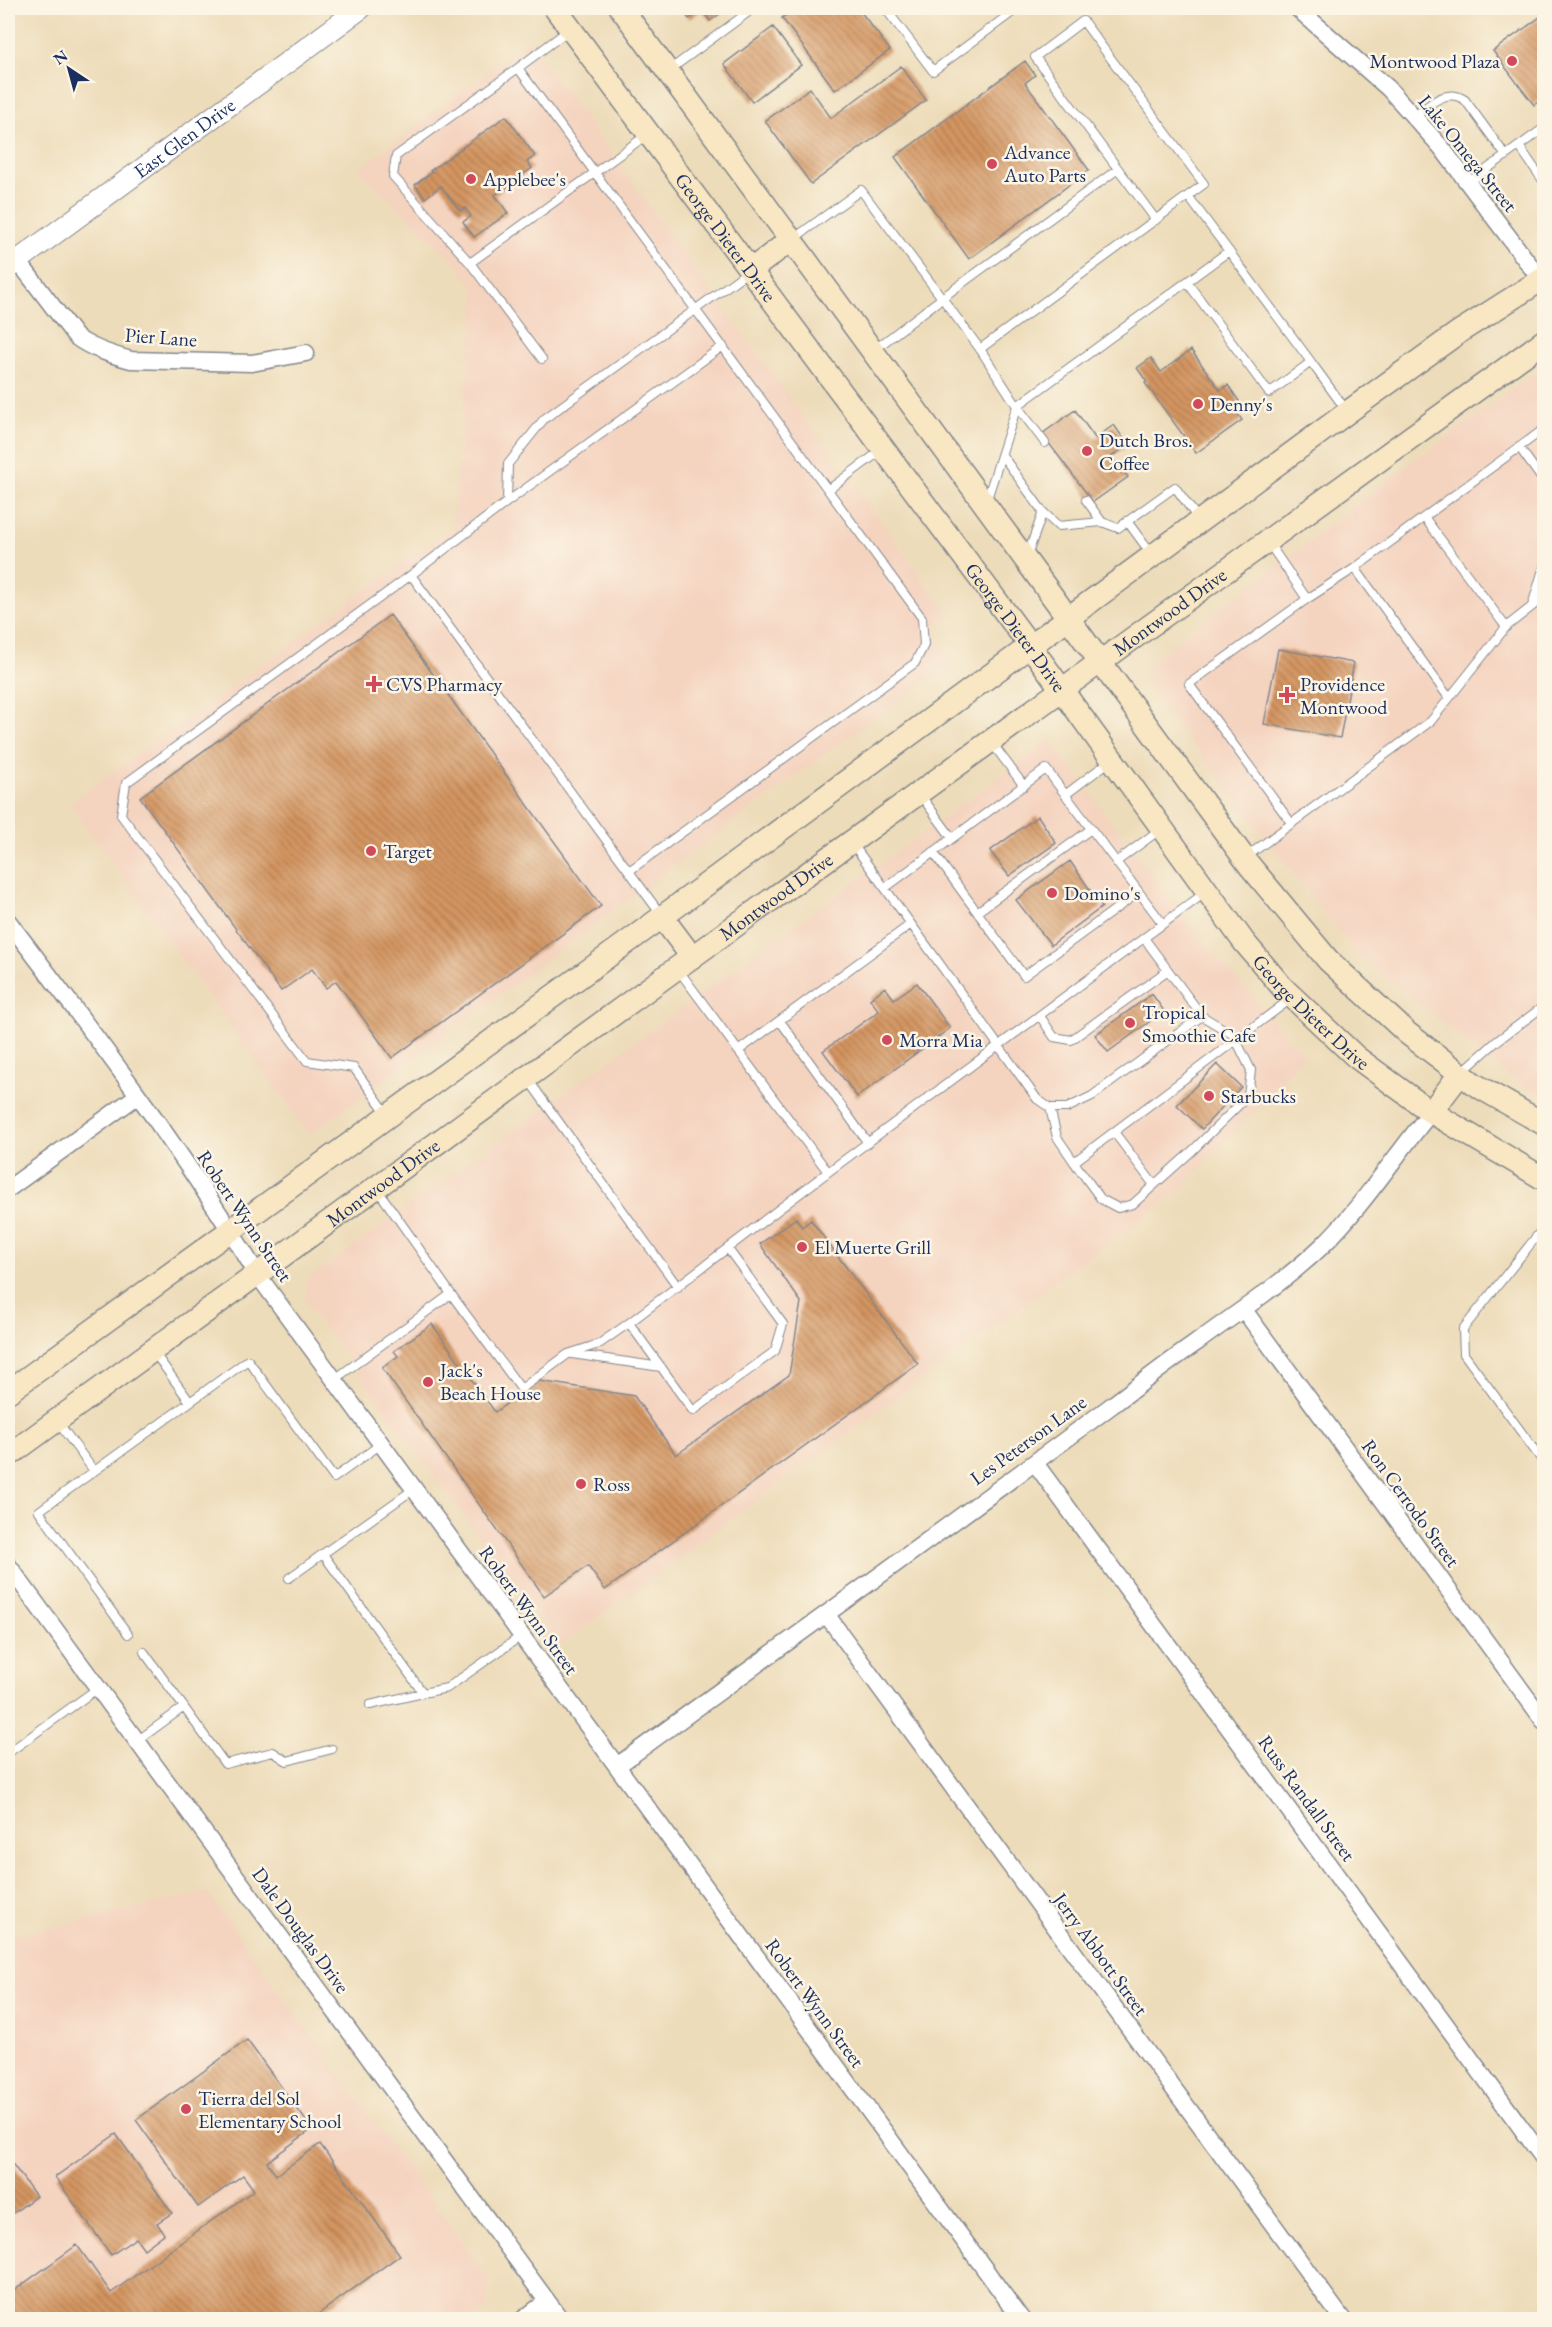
<svg xmlns="http://www.w3.org/2000/svg" width="1552" height="2327" font-family="'EB Garamond',serif">
  <style>
    .built { fill: #f4d3bf }
    .building { fill: url(#building-back-hatch) }
    .lines { fill: none; stroke-linecap: round; stroke-linejoin: round }
    .service-casing { stroke: #84868c; stroke-width: 10 }
    .minor-casing { stroke: #84868c; stroke-width: 19 }
    .tertiary-casing { stroke: #84868c; stroke-width: 23 }
    .secondary-casing { stroke: #84868c; stroke-width: 25 }
    .service { stroke: #fff; stroke-width: 8 }
    .minor { stroke: #fff; stroke-width: 16 }
    .tertiary { stroke: #fff; stroke-width: 21 }
    .secondary { stroke: #f9e7c3; stroke-width: 22 }
    .poi-dot { fill: #d1495b; stroke: #fcf5e5; stroke-width: 2 }
    .labels { text-anchor: middle; stroke-width: 5; stroke-linejoin: round; paint-order: stroke }
    .poi-label { font-size: 20px; fill: #1b2f5e; stroke: #fcf5e5; text-anchor: start }
    .street-label { font-size: 20px; fill: #1b2f5e; stroke: #fcf5e5 }
  </style>
  <defs>
    <pattern id="building-back-hatch" width="6" height="6" patternUnits="userSpaceOnUse" patternTransform="scale(1.5)"><rect width="6" height="6" fill="#d49560"/><path d="M-1 5l2 2M0 0l6 6M5-1l2 2" fill="none" stroke="#ab7a52"/></pattern>
  </defs>
  <rect width="100%" height="100%" fill="#fcf5e5"/>
  <filter id="ink" filterUnits="userSpaceOnUse"><feTurbulence type="fractalNoise" baseFrequency=".0167" numOctaves="2"/><feDisplacementMap in="SourceGraphic" scale="12" xChannelSelector="R" yChannelSelector="G"/><feConvolveMatrix kernelMatrix="1 2 1 2 8 2 1 2 1" color-interpolation-filters="sRGB"/></filter>
  <filter id="wash" filterUnits="userSpaceOnUse"><feTurbulence type="fractalNoise" baseFrequency=".008" numOctaves="4" result="noise"/><feDisplacementMap in="SourceGraphic" scale="24" xChannelSelector="R" yChannelSelector="G"/><feGaussianBlur stdDeviation="1.35" result="paint"/><feColorMatrix in="noise" values="0 0 0 0 0 0 0 0 0 0 0 0 0 0 0 0 0 1.4 0 .05"/><feComposite in="paint" operator="in"/></filter>
  <g filter="url(#wash)">
    <rect width="100%" height="100%" fill="#eddcb9"/>
    <path class="built" d="M 528,41 L 950,616 L 933,629 L 951,662 L 309,1135 L 69,804 L 452,527 L 476,291 L 453,260 L 358,170 Z
      M 1544,367 L 1544,1096 L 1519,1084 L 1355,952 L 1148,687 L 1150,662 L 1407,466 Z
      M 1050,740 L 1188,924 L 1305,1056 L 1179,1191 L 560,1645 L 305,1302 L 308,1279 Z
      M 207,1892 L 490,2281 L 487,2308 L 472,2320 L 8,2319 L 8,1937 Z"/>
    <g id="blocks">
      <path class="building" d="M 681,8 L 728,8 L 710,21 L 702,10 L 689,19 Z
        M 797,8 L 858,8 L 890,50 L 835,90 L 782,18 Z
        M 1543,15 L 1544,97 L 1534,105 L 1493,51 Z
        M 773,27 L 801,65 L 752,102 L 724,64 Z
        M 1025,61 L 1035,75 L 1025,83 L 1089,170 L 969,259 L 895,157 Z
        M 901,66 L 926,100 L 811,184 L 765,121 L 810,88 L 831,118 Z
        M 506,116 L 535,156 L 527,162 L 532,168 L 495,195 L 508,213 L 474,237 L 463,222 L 471,216 L 465,208 L 460,211 L 441,186 L 425,198 L 415,185 L 432,172 L 430,171 Z
        M 1191,350 L 1220,390 L 1228,385 L 1239,401 L 1232,406 L 1242,420 L 1196,453 L 1145,383 L 1147,382 L 1137,368 L 1151,358 L 1161,372 Z
        M 1075,410 L 1095,438 L 1114,425 L 1128,445 L 1111,457 L 1128,477 L 1093,502 L 1042,434 Z
        M 390,615 L 601,906 L 392,1058 L 336,981 L 326,988 L 312,969 L 281,991 L 140,797 Z
        M 1278,649 L 1354,663 L 1340,738 L 1264,724 Z
        M 1038,816 L 1056,843 L 1009,876 L 990,851 Z
        M 1070,861 L 1102,907 L 1051,945 L 1016,900 Z
        M 917,983 L 950,1028 L 857,1097 L 823,1051 L 879,1011 L 870,999 L 885,987 L 894,999 Z
        M 1152,994 L 1164,1011 L 1108,1052 L 1095,1035 Z
        M 1217,1064 L 1241,1087 L 1202,1129 L 1177,1105 Z
        M 796,1218 L 802,1227 L 811,1220 L 918,1364 L 605,1590 L 588,1566 L 544,1596 L 382,1368 L 398,1356 L 394,1351 L 432,1324 L 495,1412 L 539,1381 L 634,1396 L 676,1455 L 789,1375 L 801,1302 L 760,1244 Z
        M 247,2040 L 312,2129 L 267,2162 L 276,2175 L 320,2144 L 400,2255 L 310,2320 L 8,2320 L 8,2295 L 77,2245 L 111,2293 L 254,2190 L 243,2175 L 198,2207 L 136,2120 Z
        M 116,2134 L 172,2213 L 157,2223 L 164,2234 L 144,2249 L 136,2238 L 111,2255 L 55,2177 Z
        M 8,2158 L 36,2196 L 8,2217 Z"/>
    </g>
  </g>
  <g filter="url(#ink)">
    <use href="#blocks" fill-opacity="0" stroke="#84868c" stroke-width="1.5"/>
    <g class="lines">
      <g class="service-casing">
        <path id="service" d="M 885,8 L 933,71 L 1018,8
          M 570,29 L 518,68 L 922,618 L 924,645 L 915,663 L 629,871
          M 518,68 L 396,156 L 393,176 L 470,263 L 542,359
          M 668,71 L 754,8
          M 1414,117 C 1429,105 1446,87 1465,100 L 1506,156
          M 1519,146 L 1544,182
          M 1118,169 L 942,298 L 980,349 L 1204,184 L 1083,21 L 1035,57 L 1156,220
          M 1469,182 L 1544,128
          M 793,239 L 861,190 L 942,298 L 874,350
          M 470,263 L 648,134
          M 1187,282 L 1269,393 L 1311,362 L 1188,196
          M 980,349 L 1017,406 L 1229,251
          M 1311,362 L 1346,410
          M 1017,406 L 1045,443
          M 1519,447 L 1544,482
          M 1002,455 L 1043,512 L 1027,556
          M 828,490 L 883,449
          M 1086,500 L 1102,522
          M 507,502 L 723,346
          M 986,502 L 1017,406
          M 1043,512 L 1058,526 L 1102,522 L 1118,528 L 1175,487 L 1199,520
          M 1424,517 L 1506,627
          M 1127,521 L 1152,555
          M 1268,542 L 1307,599 L 1189,684 L 1292,824
          M 1355,568 L 1544,429
          M 1307,599 L 1355,568 L 1449,698
          M 1532,606 L 1544,566
          M 992,743 L 1024,786
          M 919,793 L 952,838
          M 1065,795 L 1110,761
          M 933,852 L 1024,976 L 1139,892
          M 1246,857 L 1431,721 L 1506,627 L 1544,597
          M 1116,862 L 1162,828
          M 885,888 L 1046,769 L 1163,924
          M 977,912 L 1091,829
          M 662,916 L 411,575 L 507,502 L 508,464 L 544,419 L 750,270
          M 911,924 L 1037,1099 L 1050,1108 L 1067,1108 L 1092,1096 L 1202,1016
          M 1144,938 L 1202,1016 L 1232,1034 L 1236,1040 L 1292,998
          M 1040,1016 L 1054,1037 L 1071,1040 L 1168,970
          M 780,1021 L 868,1143
          M 738,1051 L 911,924 L 852,843
          M 1461,1073 L 1497,1041 L 1544,1006
          M 527,1078 L 678,1287
          M 1050,1108 L 1057,1137 L 1074,1162 L 1101,1199 L 1118,1208 L 1133,1204 L 1192,1151 L 1248,1096 L 1251,1070 L 1236,1040 L 1074,1162
          M 388,1115 L 354,1068 L 307,1061 L 121,815 L 126,783 L 411,575
          M 1114,1132 L 1154,1185
          M 828,1172 L 1206,892
          M 1544,1227 L 1463,1329 L 1464,1354 L 1544,1463
          M 451,1294 L 521,1389 L 568,1354 L 599,1344 L 629,1323 L 828,1172 L 677,968
          M 629,1323 L 693,1411 L 775,1351 L 783,1324 L 728,1249
          M 153,1351 L 190,1402
          M 572,1354 L 661,1367
          M 335,1379 L 451,1294 L 377,1189
          M 57,1421 L 94,1471
          M 323,1554 L 423,1693 L 447,1688 L 521,1636
          M 289,1578 L 414,1489
          M 128,1634 L 39,1511 L 248,1360 L 334,1478 L 381,1444
          M 144,1652 L 225,1764 L 273,1752 L 287,1761 L 332,1749
          M 370,1705 L 423,1693
          M 137,1741 L 184,1707
          M 8,1753 L 98,1688"/>
      </g>
      <g class="minor-casing">
        <path id="minor" d="M 1297,8 L 1388,88 L 1441,147 L 1544,284
          M 18,261 L 76,337 C 92,349 112,355 131,360 L 252,363 L 306,353
          M 8,921 C 95,1035 183,1151 257,1274 L 1022,2320
          M 8,1189 L 137,1096
          M 1244,1310 L 1544,1721
          M 1035,1463 L 1544,2159
          M 8,1565 L 561,2320
          M 826,1614 L 1343,2320
          M 617,1766 C 781,1646 947,1528 1111,1406 C 1139,1385 1167,1363 1196,1343 C 1238,1312 1283,1283 1321,1247 C 1363,1206 1394,1157 1431,1112
          M 522,2320 L 547,2301"/>
      </g>
      <g class="tertiary-casing">
        <g id="tertiary">
          <path id="s1" d="M 8,268 L 361,8"/>
        </g>
      </g>
      <g class="secondary-casing">
        <g id="secondary">
          <path id="s2" d="M 555,8 L 1031,647 L 1244,942 L 1283,988 L 1356,1057 L 1428,1110 L 1544,1179"/>
          <path d="M 621,8 L 1250,866 L 1328,960 L 1407,1033 L 1474,1084 L 1544,1124"/>
          <path d="M 751,270 L 792,239"/>
          <path d="M 662,917 L 692,957"/>
          <path d="M 1431,1112 L 1460,1074"/>
          <path d="M 8,1392 L 662,917 L 1348,412 L 1459,332 L 1544,278"/>
          <path id="s3" d="M 8,1456 L 692,957 L 1544,341"/>
        </g>
      </g>
      <use href="#service" class="service"/>
      <use href="#minor" class="minor"/>
      <use href="#tertiary" class="tertiary"/>
      <use href="#secondary" class="secondary"/>
    </g>
  </g>
  <g class="poi-dot">
    <circle cx="1512" cy="61" r="6"/>
    <circle cx="992" cy="164" r="6"/>
    <circle cx="471" cy="179" r="6"/>
    <circle cx="1198" cy="404" r="6"/>
    <circle cx="1087" cy="451" r="6"/>
    <path d="M371 675h6v6h6v6h-6v6h-6v-6h-6v-6h6z"/>
    <path d="M1284 686h6v6h6v6h-6v6h-6v-6h-6v-6h6z"/>
    <circle cx="371" cy="851" r="6"/>
    <circle cx="1052" cy="893" r="6"/>
    <circle cx="1130" cy="1023" r="6"/>
    <circle cx="887" cy="1040" r="6"/>
    <circle cx="1209" cy="1096" r="6"/>
    <circle cx="802" cy="1247" r="6"/>
    <circle cx="428" cy="1382" r="6"/>
    <circle cx="581" cy="1484" r="6"/>
    <circle cx="186" cy="2109" r="6"/>
  </g>
  <g class="labels">
    <g class="poi-label">
      <text x="1500" y="68" text-anchor="end">Montwood Plaza</text>
      <text x="1004" y="159">Advance<tspan x="1004" dy="23">Auto Parts</tspan></text>
      <text x="483" y="186">Applebee's</text>
      <text x="1210" y="411">Denny's</text>
      <text x="1099" y="447">Dutch Bros.<tspan x="1099" dy="23">Coffee</tspan></text>
      <text x="386" y="691">CVS Pharmacy</text>
      <text x="1300" y="691">Providence<tspan x="1300" dy="23">Montwood</tspan></text>
      <text x="383" y="858">Target</text>
      <text x="1064" y="900">Domino's</text>
      <text x="1142" y="1019">Tropical<tspan x="1142" dy="23">Smoothie Cafe</tspan></text>
      <text x="899" y="1047">Morra Mia</text>
      <text x="1221" y="1103">Starbucks</text>
      <text x="814" y="1254">El Muerte Grill</text>
      <text x="440" y="1377">Jack's<tspan x="440" dy="23">Beach House</tspan></text>
      <text x="593" y="1491">Ross</text>
      <text x="198" y="2105">Tierra del Sol<tspan x="198" dy="23">Elementary School</tspan></text>
    </g>
    <g class="street-label">
      <text dy="7" stroke="none"><textPath href="#s1" startOffset="219">East Glen Drive</textPath></text>
      <text transform="translate(1468 153) rotate(51)" y="7">Lake Omega Street</text>
      <text dy="7" stroke="none"><textPath href="#s2" startOffset="286">George Dieter Drive</textPath></text>
      <text transform="translate(161 337) rotate(4)" y="7">Pier Lane</text>
      <text dy="7" stroke="none"><textPath href="#s3" startOffset="1436">Montwood Drive</textPath></text>
      <text dy="7" stroke="none"><textPath href="#s2" startOffset="772">George Dieter Drive</textPath></text>
      <text dy="7" stroke="none"><textPath href="#s3" startOffset="950">Montwood Drive</textPath></text>
      <text dy="7" stroke="none"><textPath href="#s2" startOffset="1258">George Dieter Drive</textPath></text>
      <text dy="7" stroke="none"><textPath href="#s3" startOffset="464">Montwood Drive</textPath></text>
      <text transform="translate(245 1216) rotate(56)" y="7">Robert Wynn Street</text>
      <text transform="translate(1028 1440) rotate(-36)" y="7">Les Peterson Lane</text>
      <text transform="translate(1411 1503) rotate(54)" y="7">Ron Cerrodo Street</text>
      <text transform="translate(529 1610) rotate(54)" y="7">Robert Wynn Street</text>
      <text transform="translate(1307 1798) rotate(54)" y="7">Russ Randall Street</text>
      <text transform="translate(301 1930) rotate(54)" y="7">Dale Douglas Drive</text>
      <text transform="translate(1101 1954) rotate(54)" y="7">Jerry Abbott Street</text>
      <text transform="translate(815 2003) rotate(54)" y="7">Robert Wynn Street</text>
    </g>
  </g>
  <rect width="1552" height="2327" fill="none" stroke="#fcf5e5" stroke-width="30"/>
  <g transform="translate(69 69) rotate(324)" stroke="#fcf5e5" stroke-width="4.5" paint-order="stroke">
  <path d="M0-4.5L10 22L0 15L-10 22Z" fill="#1b2f5e"/>
  <text y="-9" font-size="16" font-weight="bold" text-anchor="middle" fill="#1b2f5e">N</text>
  </g>
</svg>
